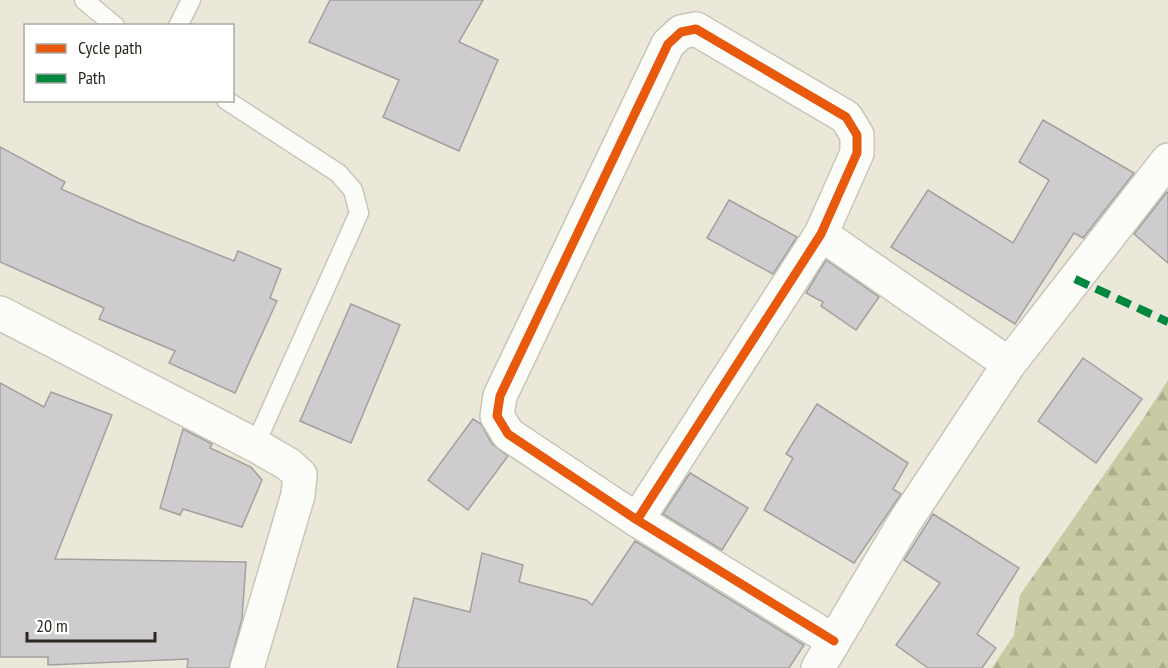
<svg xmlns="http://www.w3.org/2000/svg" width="1168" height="668" font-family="'PT Sans Narrow',sans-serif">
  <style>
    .forest { fill: url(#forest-firs) }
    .building { fill: #cfccd0; stroke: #a2a09e; stroke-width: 1.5 }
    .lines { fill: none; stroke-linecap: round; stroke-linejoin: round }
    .lane-casing { stroke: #c8c6ba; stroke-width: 21 }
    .street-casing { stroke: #c8c6ba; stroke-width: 36 }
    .lane { stroke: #fcfcf9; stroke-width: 18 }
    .street { stroke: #fcfcf9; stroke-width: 33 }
    .quiet { stroke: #00873e; stroke-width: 8; stroke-dasharray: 15 8; stroke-linecap: butt }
    .cycleway-casing { stroke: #fff; stroke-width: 13 }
    .cycleway { stroke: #e8590c; stroke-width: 9 }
  </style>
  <defs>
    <pattern id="forest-firs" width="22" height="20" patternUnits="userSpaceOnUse" patternTransform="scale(1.5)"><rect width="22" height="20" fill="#c7caa3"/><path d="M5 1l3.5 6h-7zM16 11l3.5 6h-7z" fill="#abae8c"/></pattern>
  </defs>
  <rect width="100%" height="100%" fill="#ebe8d9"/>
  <path class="forest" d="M 1168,380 L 1168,668 L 992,668 L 1014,635 L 1020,595 L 1143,419 Z"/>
  <path class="building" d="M 330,0 L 483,0 L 459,42 L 498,60 L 459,151 L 383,117 L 399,80 L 309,42 Z
    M 1043,120 L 1134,173 L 1083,238 L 1074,233 L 1015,324 L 891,247 L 928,190 L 1013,243 L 1049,180 L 1019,162 Z
    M 0,147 L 65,182 L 61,189 L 139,223 L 234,261 L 238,251 L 281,269 L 270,298 L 277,301 L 235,393 L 169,363 L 175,351 L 99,319 L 104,308 L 0,262 Z
    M 1167,192 L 1168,193 L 1168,263 L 1134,234 Z
    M 729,200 L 797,237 L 773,274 L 707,238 Z
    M 826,260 L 879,297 L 856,330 L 821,306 L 823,302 L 806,293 Z
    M 351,304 L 400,325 L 351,443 L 300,421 Z
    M 1083,358 L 1142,399 L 1096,463 L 1038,421 Z
    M 0,383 L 44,407 L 51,392 L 112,415 L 55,559 L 246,562 L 242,619 L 229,668 L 187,668 L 188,659 L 48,665 L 48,657 L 0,657 Z
    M 817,404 L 908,463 L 893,489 L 901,494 L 854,563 L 764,510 L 793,458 L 786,454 Z
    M 473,419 L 481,424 L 492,444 L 508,456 L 468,510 L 428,480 Z
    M 183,429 L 212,444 L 210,448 L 251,467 L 262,480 L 242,527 L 183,509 L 180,515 L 160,508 Z
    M 690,473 L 748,508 L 722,550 L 663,514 Z
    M 933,514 L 1019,568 L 977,634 L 996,648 L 982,668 L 928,668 L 896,645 L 940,583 L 904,560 Z
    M 635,541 L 804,645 L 789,668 L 397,668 L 414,598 L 470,612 L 482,553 L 523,565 L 519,582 L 586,600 L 592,605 Z"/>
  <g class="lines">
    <g class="lane-casing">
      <path id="lane" d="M 84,0 L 115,26
        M 178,26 L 191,0
        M 226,100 L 338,173 L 353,190 L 359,213 L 255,445"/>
    </g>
    <g class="street-casing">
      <path id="street" d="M 821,234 L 1009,364
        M 0,313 L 255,445 L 288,464 L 300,475 L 298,495 L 247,668
        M 637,520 L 821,234 L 857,153 L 857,135 L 846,117 L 696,29 L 681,32 L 668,44 L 500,396 L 497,416 L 508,434 L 637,520 L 834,641
        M 818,668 L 904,523 L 1009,364 L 1168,160"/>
    </g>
    <use href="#lane" class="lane"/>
    <use href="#street" class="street"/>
    <path class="quiet" d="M 1075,279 L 1168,322"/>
    <g class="cycleway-casing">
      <path id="cycleway" d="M 637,520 L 821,234 L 857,153 L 857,135 L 846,117 L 696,29 L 681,32 L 668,44 L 500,396 L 497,416 L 508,434 L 637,520 L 834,641"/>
    </g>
    <use href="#cycleway" class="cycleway"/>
  </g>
  <rect x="24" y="24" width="210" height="78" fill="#ffffff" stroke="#aaa9a5" stroke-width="1.5"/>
  <rect x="36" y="44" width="30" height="9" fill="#e8590c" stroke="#aaa9a5" stroke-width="1.5"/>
  <text x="78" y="54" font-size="18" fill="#2b291f">Cycle path</text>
  <rect x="36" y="74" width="30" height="9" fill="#00873e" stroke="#aaa9a5" stroke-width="1.5"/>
  <text x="78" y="84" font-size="18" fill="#2b291f">Path</text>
  <path d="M27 632v9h128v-9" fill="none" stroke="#2b291f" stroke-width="3"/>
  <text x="36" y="632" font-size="18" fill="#2b291f" stroke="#ffffff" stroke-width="4.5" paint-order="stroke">20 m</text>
</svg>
